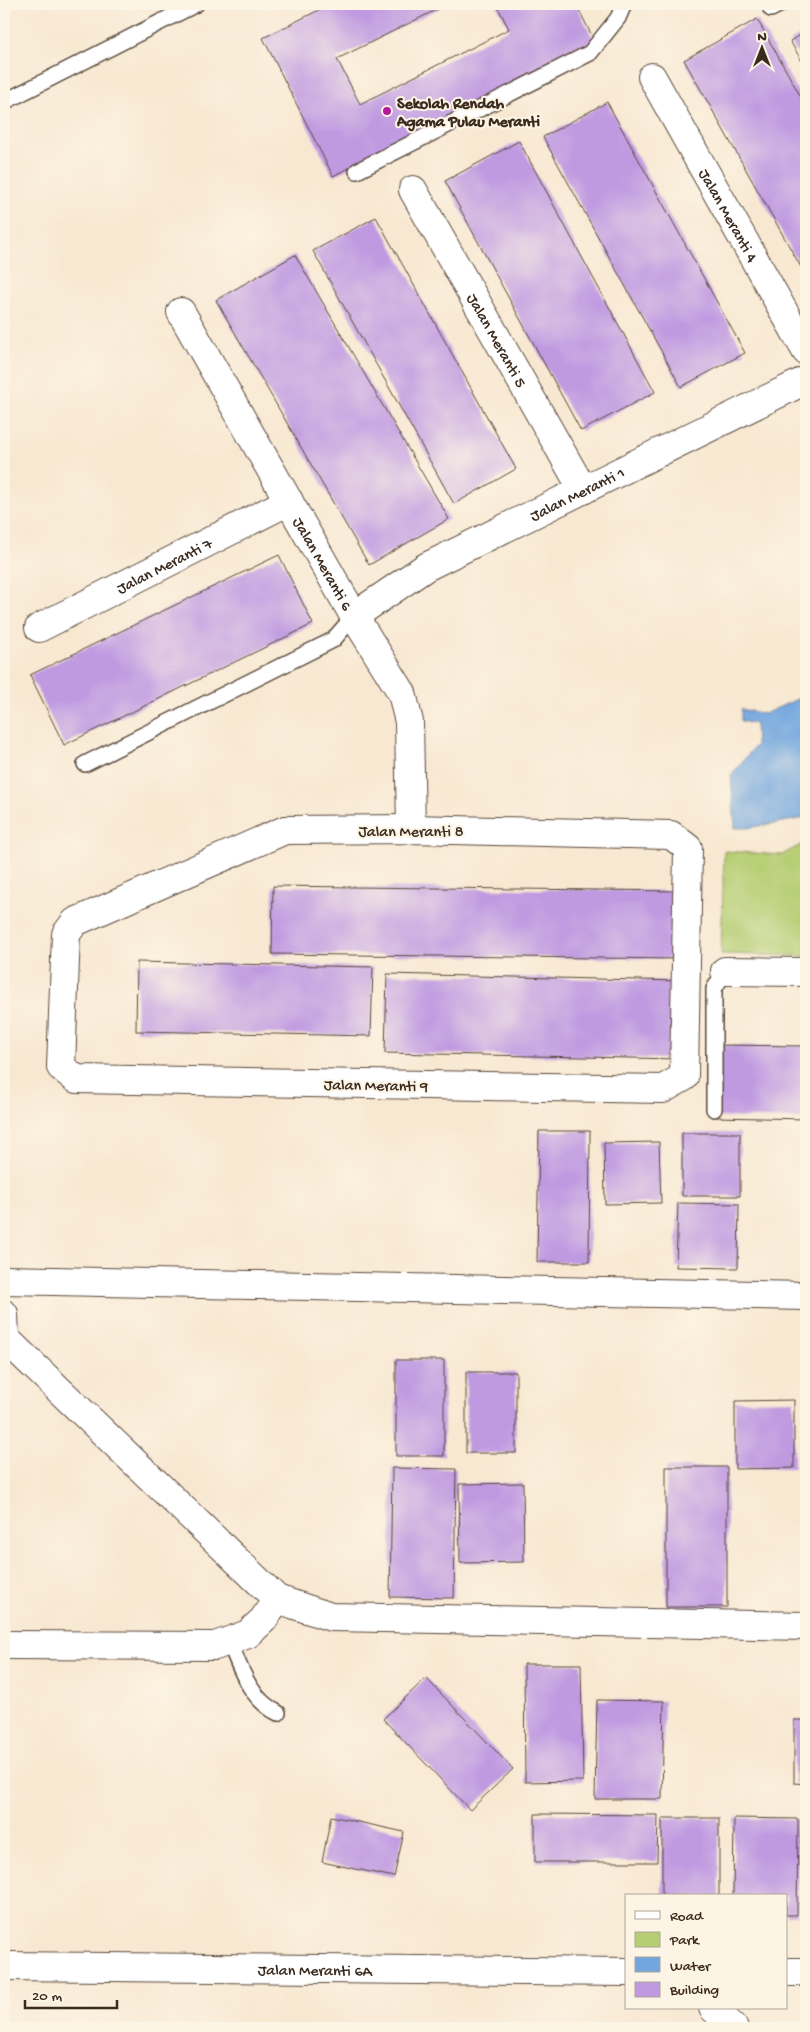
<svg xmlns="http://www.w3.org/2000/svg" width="810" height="2032" font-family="'Gochi Hand',sans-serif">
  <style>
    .green { fill: #b6ce73; stroke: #787c48 }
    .water { fill: #72a6de; stroke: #56687e }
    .building { fill: #c09ae1 }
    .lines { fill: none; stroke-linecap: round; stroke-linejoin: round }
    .lane-casing { stroke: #574639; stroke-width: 18 }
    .street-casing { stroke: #574639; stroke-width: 30 }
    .lane { stroke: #fff; stroke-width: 15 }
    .street { stroke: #fff; stroke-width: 28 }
    .poi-dot { fill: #b5179e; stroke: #fcf5e5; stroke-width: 2 }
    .labels { text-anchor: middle; stroke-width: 4; stroke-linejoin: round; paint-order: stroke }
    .poi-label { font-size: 16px; font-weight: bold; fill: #3b2a1e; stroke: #fcf5e5; text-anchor: start }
    .street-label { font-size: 16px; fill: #3b2a1e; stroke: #fcf5e5 }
  </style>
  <rect width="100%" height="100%" fill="#fcf5e5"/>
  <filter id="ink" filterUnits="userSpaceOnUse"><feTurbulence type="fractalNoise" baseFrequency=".02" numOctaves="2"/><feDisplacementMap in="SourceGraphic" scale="10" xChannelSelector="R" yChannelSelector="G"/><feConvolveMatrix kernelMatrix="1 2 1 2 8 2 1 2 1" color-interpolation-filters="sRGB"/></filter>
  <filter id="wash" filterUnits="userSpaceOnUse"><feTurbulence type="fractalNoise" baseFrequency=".0096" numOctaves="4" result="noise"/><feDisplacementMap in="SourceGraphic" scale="20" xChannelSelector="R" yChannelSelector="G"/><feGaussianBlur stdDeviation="1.12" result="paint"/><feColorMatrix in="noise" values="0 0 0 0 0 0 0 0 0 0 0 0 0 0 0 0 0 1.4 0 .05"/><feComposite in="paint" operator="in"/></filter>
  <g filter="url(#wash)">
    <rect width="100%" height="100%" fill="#f8e8d2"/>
    <path class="green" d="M 806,842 L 806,956 L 721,954 L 724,851 L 782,855 Z"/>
    <path class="water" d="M 806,697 L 806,818 L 747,828 L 735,828 L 731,775 L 756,745 L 755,724 L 741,721 L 741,709 L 764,714 L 797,699 Z"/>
    <g id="blocks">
      <path class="building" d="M 331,4 L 448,4 L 337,59 L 360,104 L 509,29 L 496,4 L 576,4 L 596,44 L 333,176 L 263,38 Z
        M 757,19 L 806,106 L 806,276 L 684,60 Z
        M 806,32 L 806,68 L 790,41 Z
        M 607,102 L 745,353 L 681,387 L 543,137 Z
        M 519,141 L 655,392 L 581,431 L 445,181 Z
        M 376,217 L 516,469 L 454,504 L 313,251 Z
        M 295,255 L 449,519 L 369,565 L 216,300 Z
        M 279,555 L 313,624 L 64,745 L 30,675 Z
        M 273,886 L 680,891 L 679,959 L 272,954 Z
        M 137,962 L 373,967 L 371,1036 L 136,1031 Z
        M 387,974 L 682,981 L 680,1059 L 385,1053 Z
        M 716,1045 L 806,1046 L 806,1119 L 715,1117 Z
        M 539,1131 L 590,1131 L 589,1262 L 537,1262 Z
        M 682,1133 L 740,1133 L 740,1196 L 682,1196 Z
        M 659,1142 L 661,1203 L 605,1204 L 604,1143 Z
        M 678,1203 L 739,1204 L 738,1268 L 676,1267 Z
        M 396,1360 L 444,1360 L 444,1456 L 396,1456 Z
        M 466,1372 L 516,1372 L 516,1453 L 466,1453 Z
        M 794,1400 L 794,1468 L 735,1469 L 735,1401 Z
        M 666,1467 L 727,1467 L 727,1607 L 666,1607 Z
        M 392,1468 L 456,1469 L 454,1598 L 390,1597 Z
        M 523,1483 L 524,1562 L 460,1563 L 459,1484 Z
        M 524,1664 L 581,1664 L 583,1781 L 525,1782 Z
        M 426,1678 L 513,1769 L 470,1810 L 383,1719 Z
        M 597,1700 L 664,1701 L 662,1799 L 595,1799 Z
        M 794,1720 L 806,1720 L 806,1784 L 794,1783 Z
        M 535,1814 L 658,1815 L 657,1862 L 535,1862 Z
        M 331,1816 L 404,1832 L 394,1877 L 322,1862 Z
        M 662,1818 L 719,1818 L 719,1896 L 662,1896 Z
        M 734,1818 L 798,1819 L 797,1915 L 786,1915 L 786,1896 L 733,1896 Z
        M 804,1820 L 806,1820 L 806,1951 L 804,1951 Z"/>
    </g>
  </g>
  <g filter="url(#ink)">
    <use href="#blocks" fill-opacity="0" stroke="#574639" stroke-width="1"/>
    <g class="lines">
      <g class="lane-casing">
        <path id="lane" d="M 771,9 L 781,4
          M 4,102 L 196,4
          M 357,171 L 590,53 L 618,18 L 624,4
          M 85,764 L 333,640 L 354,616
          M 714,1109 L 714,989 L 725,971
          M 229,1641 C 240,1667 250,1700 278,1713"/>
      </g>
      <g class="street-casing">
        <g id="street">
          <path id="s1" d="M 652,77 L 806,351"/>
          <path id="s2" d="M 413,190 L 583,490"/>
          <path id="s3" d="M 181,312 L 354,616 L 402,693 L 409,722 L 411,829"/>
          <path id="s4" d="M 354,616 L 426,567 L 806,380"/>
          <path id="s5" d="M 39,628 L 289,501"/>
          <path d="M 411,829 L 671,835 L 688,848 L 684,1077 L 663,1089 L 76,1079 L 61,1067 L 66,934 L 75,922 L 285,830 Z"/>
          <path d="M 725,971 L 806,972"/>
          <path d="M 4,1280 L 806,1296"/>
          <path d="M 4,1314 L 5,1338 L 4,1350"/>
          <path d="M 5,1338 L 277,1599 L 331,1617 L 806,1626"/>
          <path d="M 4,1645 L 215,1646 L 248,1634 L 263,1620 L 277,1599"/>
          <path id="s6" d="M 4,1966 L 626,1972"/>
          <path d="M 786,1972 L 806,1972"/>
          <path d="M 713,2008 L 734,2028"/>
        </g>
      </g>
      <use href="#lane" class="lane"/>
      <use href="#street" class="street"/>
    </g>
  </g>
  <circle class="poi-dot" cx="387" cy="111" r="5"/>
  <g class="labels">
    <g class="poi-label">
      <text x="397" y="108">Sekolah Rendah<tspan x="397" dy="18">Agama Pulau Meranti</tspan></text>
    </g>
    <g class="street-label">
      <text dy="6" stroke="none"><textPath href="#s1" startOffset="158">Jalan Meranti 4</textPath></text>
      <text dy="6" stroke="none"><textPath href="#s2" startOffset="172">Jalan Meranti 5</textPath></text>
      <text dy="6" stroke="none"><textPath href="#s4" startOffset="255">Jalan Meranti 1</textPath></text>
      <text dy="6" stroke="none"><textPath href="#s3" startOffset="289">Jalan Meranti 6</textPath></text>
      <text dy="6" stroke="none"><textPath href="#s5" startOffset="140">Jalan Meranti 7</textPath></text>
      <text x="411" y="836">Jalan Meranti 8</text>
      <text transform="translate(376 1084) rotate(1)" y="6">Jalan Meranti 9</text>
      <text dy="6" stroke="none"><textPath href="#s6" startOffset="311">Jalan Meranti 6A</textPath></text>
    </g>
  </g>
  <rect width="810" height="2032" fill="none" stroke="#fcf5e5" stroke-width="20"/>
  <rect x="625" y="1894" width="162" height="115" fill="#fcf5e5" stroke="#afa495"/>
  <rect x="635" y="1911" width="25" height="8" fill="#ffffff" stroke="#afa495"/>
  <text x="670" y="1920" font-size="15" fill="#3b2a1e">Road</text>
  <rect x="635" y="1932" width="25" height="15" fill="#b6ce73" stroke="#afa495"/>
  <text x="670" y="1944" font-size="15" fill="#3b2a1e">Park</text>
  <rect x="635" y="1957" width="25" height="15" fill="#72a6de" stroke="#afa495"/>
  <text x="670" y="1970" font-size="15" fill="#3b2a1e">Water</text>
  <rect x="635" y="1982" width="25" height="15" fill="#c09ae1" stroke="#afa495"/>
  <text x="670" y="1994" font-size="15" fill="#3b2a1e">Building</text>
  <g transform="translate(762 48)" stroke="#fcf5e5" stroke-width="4" paint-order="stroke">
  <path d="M0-4L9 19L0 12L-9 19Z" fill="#3b2a1e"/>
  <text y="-8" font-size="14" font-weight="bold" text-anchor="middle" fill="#3b2a1e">N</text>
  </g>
  <path d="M25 2000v8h92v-8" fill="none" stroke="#3b2a1e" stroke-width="2.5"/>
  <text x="32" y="2000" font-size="15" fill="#3b2a1e" stroke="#fcf5e5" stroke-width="4" paint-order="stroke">20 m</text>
</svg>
